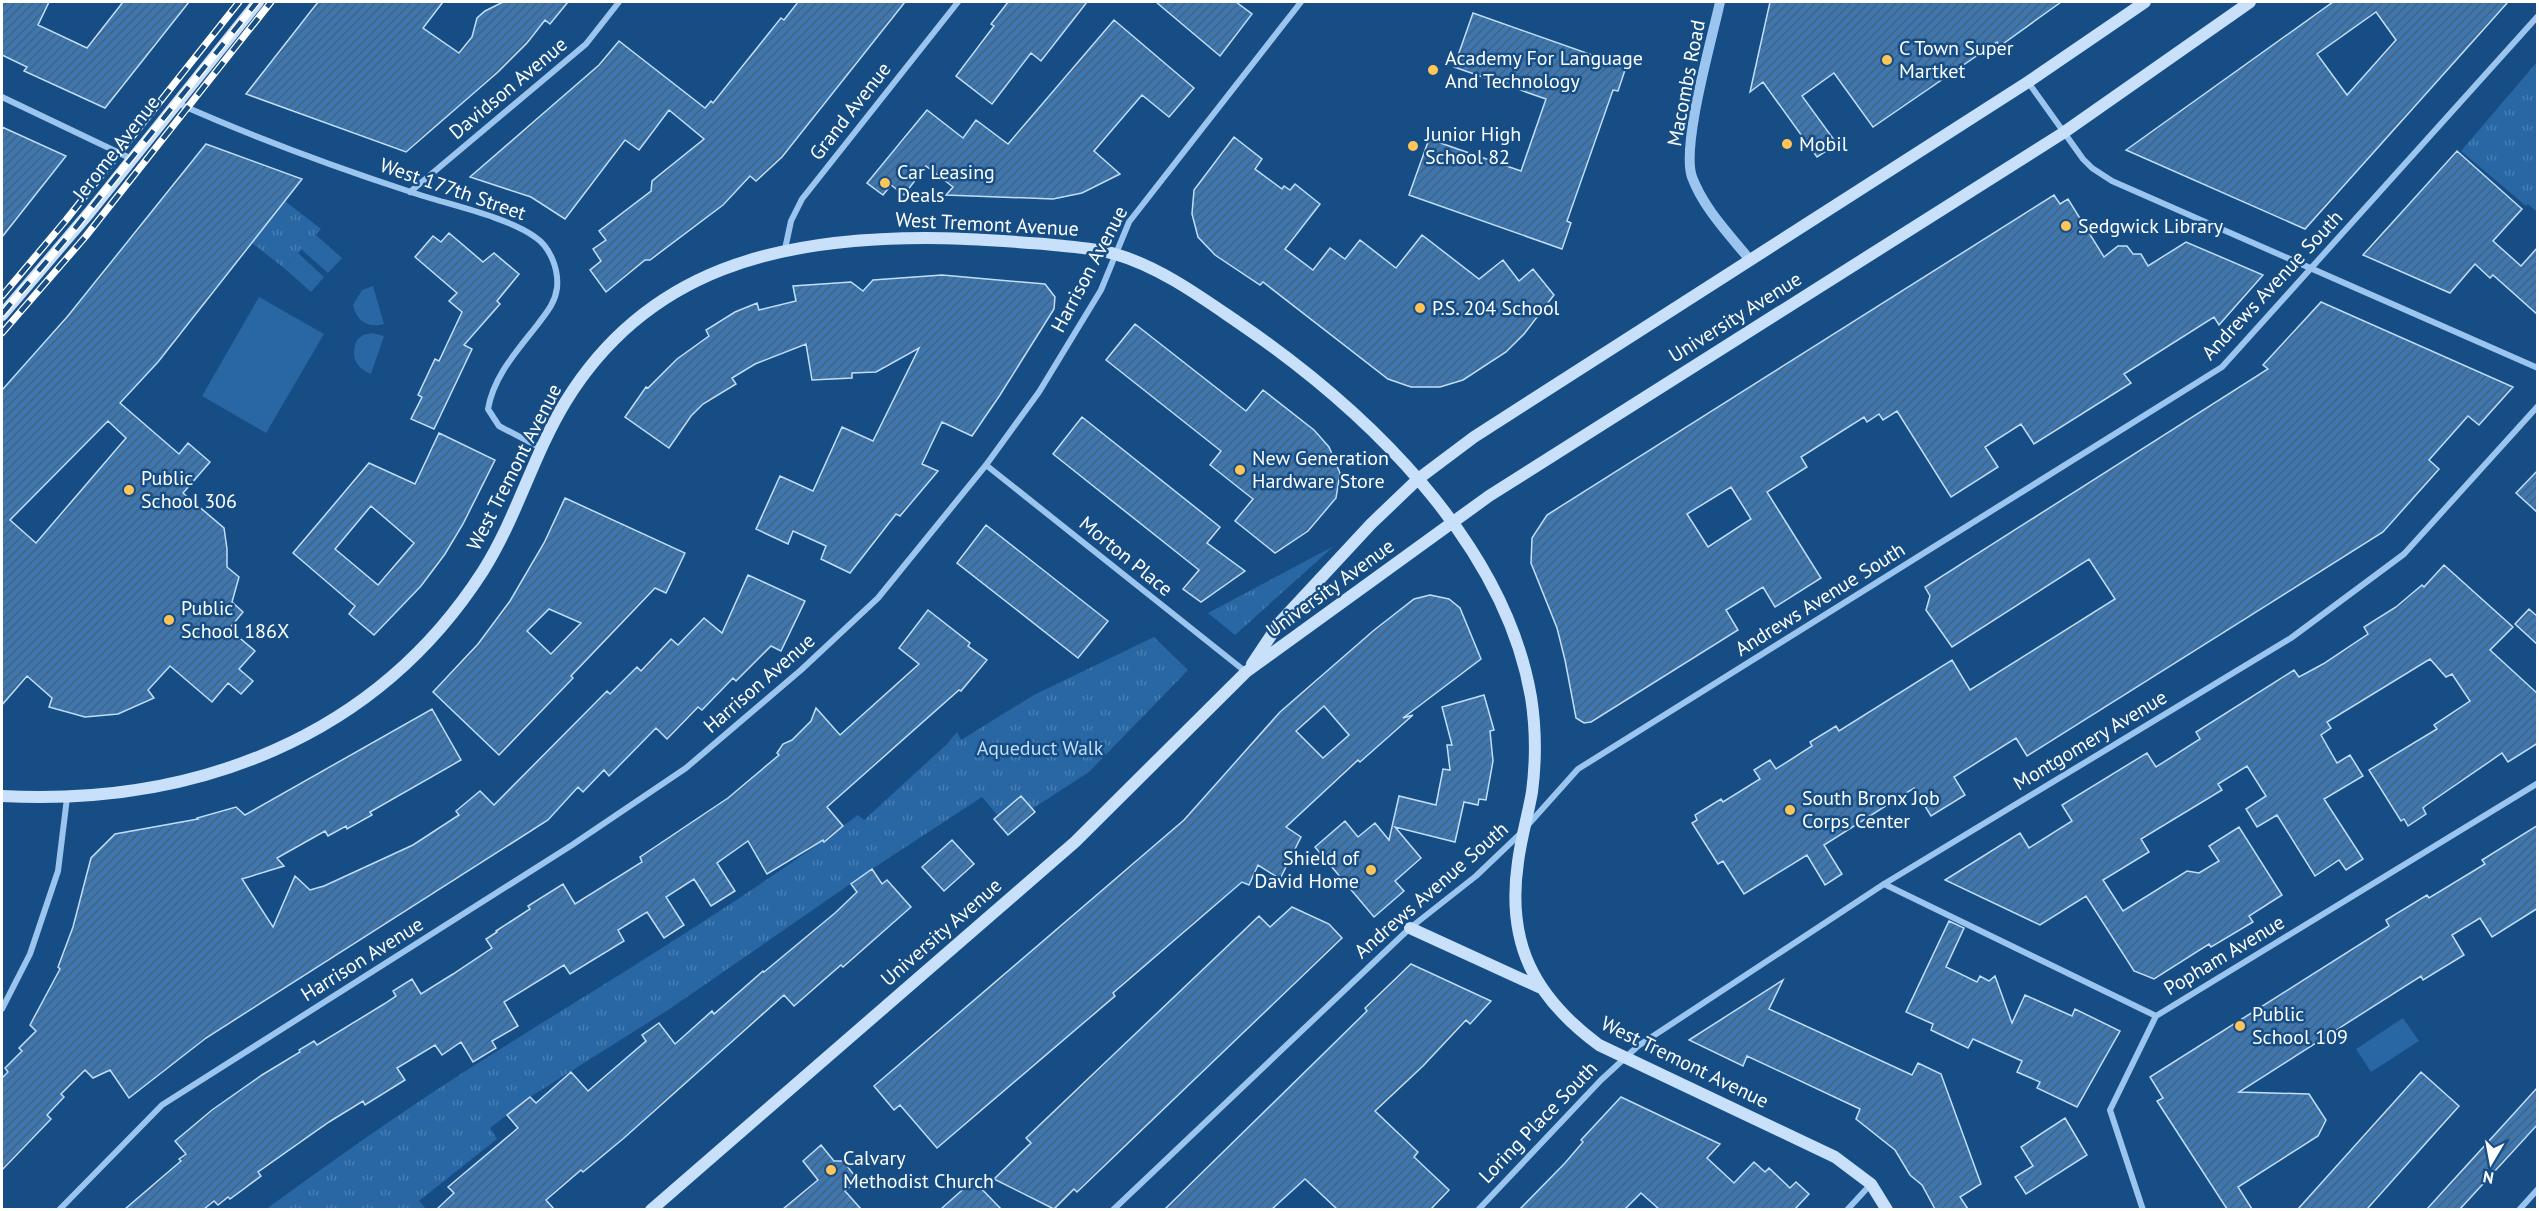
<svg xmlns="http://www.w3.org/2000/svg" width="2539" height="1211" font-family="'PT Sans',sans-serif">
  <style>
    .grass { fill: #2867a4 }
    .park { fill: url(#park-tufts) }
    .building { fill: url(#building-hatch); stroke: #c0defa; stroke-width: 1.5; fill-rule: evenodd }
    .lines { fill: none; stroke-linecap: round; stroke-linejoin: round }
    .minor { stroke: #9bc5ee; stroke-width: 6 }
    .tertiary { stroke: #9bc5ee; stroke-width: 10 }
    .secondary { stroke: #c8e0fa; stroke-width: 12 }
    .rail-casing { stroke: #fff; stroke-width: 7 }
    .rail { stroke: #164d85; stroke-width: 4.5; stroke-dasharray: 14; stroke-linecap: butt }
    .poi-dot { fill: #ffc557; stroke: #164d85; stroke-width: 2 }
    .labels { text-anchor: middle; stroke-width: 5; stroke-linejoin: round; paint-order: stroke }
    .poi-label { font-size: 20px; fill: #fff; stroke: #164d85; text-anchor: start }
    .street-label { font-size: 20px; fill: #fff; stroke: #164d85 }
    .park-label { font-size: 20px; fill: #c0defa; stroke: #164d85 }
  </style>
  <defs>
    <pattern id="park-tufts" width="24" height="20" patternUnits="userSpaceOnUse" patternTransform="scale(1.5)"><rect width="24" height="20" fill="#2867a4"/><path d="M3 7l-1-3M5 7V3M7 7l1-3M15 17l-1-3M17 17v-4M19 17l1-3" fill="none" stroke="#487eb2"/></pattern>
    <pattern id="building-hatch" width="6" height="6" patternUnits="userSpaceOnUse" patternTransform="scale(1.5)"><rect width="6" height="6" fill="#3e77af"/><path d="M-1 1l2-2M0 6l6-6M5 7l2-2" fill="none" stroke="#45627e"/></pattern>
  </defs>
  <rect width="100%" height="100%" fill="#164d85"/>
  <path class="grass" d="M 315,234 L 342,258 L 328,273 L 301,249 Z
    M 298,253 L 324,277 L 311,292 L 284,268 Z
    M 373,286 L 384,324 C 368,328 357,322 353,305 L 362,290 Z
    M 259,297 L 324,334 L 266,433 L 202,396 Z
    M 372,333 L 384,336 L 371,374 C 355,367 350,356 357,340 L 363,335 Z
    M 2403,1018 L 2419,1041 L 2371,1072 L 2356,1049 Z"/>
  <path class="park" d="M 2537,62 L 2538,211 L 2537,212 L 2528,204 L 2526,206 L 2461,151 Z
    M 285,201 L 321,229 L 284,268 L 252,243 Z
    M 1334,546 L 1235,635 L 1208,613 Z
    M 1154,637 L 1188,670 L 1089,772 L 1032,809 L 998,816 L 982,797 L 872,869 L 668,1010 L 530,1097 L 490,1128 L 497,1139 L 419,1201 L 426,1209 L 265,1210 C 331,1162 398,1114 467,1070 C 598,987 733,908 858,815 L 864,820 L 947,744 L 957,732 L 961,740 L 1034,695 Z"/>
  <path class="building" d="M 2,2 L 49,2 L 38,25 L 87,48 L 123,2 L 189,2 L 105,108 L 24,71 L 27,67 L 2,55 Z
    M 318,2 L 443,2 L 423,28 L 459,53 L 472,37 L 477,18 L 485,11 L 503,2 L 568,2 L 550,24 L 545,20 L 527,43 L 498,72 L 406,152 L 246,94 Z
    M 798,2 L 905,2 L 782,157 L 756,181 L 750,176 L 723,205 L 650,260 L 645,260 L 606,292 L 590,270 L 601,261 L 593,249 L 606,240 L 599,231 L 651,191 L 652,181 L 704,139 L 669,110 L 639,150 L 625,140 L 565,219 L 531,197 L 470,177 L 599,65 L 619,41 L 705,108 L 711,101 L 713,103 L 781,18 L 784,20 Z
    M 1008,2 L 1087,2 L 1041,61 L 1031,53 L 992,104 L 956,76 L 994,26 L 991,24 Z
    M 1156,2 L 1236,2 L 1252,14 L 1220,56 Z
    M 1770,2 L 2061,2 L 2000,46 L 1997,42 L 1873,127 L 1834,73 L 1802,96 L 1837,144 L 1817,157 L 1763,82 L 1750,92 Z
    M 2333,2 L 2508,2 L 2305,229 L 2126,150 ZM 2376,12 L 2396,40 L 2347,95 L 2317,54 Z
    M 1473,13 L 1626,67 L 1618,91 L 1613,90 L 1567,221 L 1571,223 L 1562,249 L 1409,195 L 1429,139 L 1521,171 L 1546,99 L 1454,67 Z
    M 1114,20 L 1194,88 L 1169,117 L 1142,95 L 1094,151 L 1120,174 L 1082,193 L 1053,199 L 946,195 L 953,187 L 926,166 L 904,195 L 891,185 L 883,195 L 867,183 L 927,110 L 963,138 L 976,120 L 1008,144 Z
    M 2,127 L 66,156 L 2,237 Z
    M 1234,137 L 1262,159 L 1255,169 L 1282,189 L 1284,186 L 1290,190 L 1295,184 L 1320,204 L 1285,249 L 1313,270 L 1330,248 L 1345,259 L 1360,240 L 1396,268 L 1422,235 L 1479,279 L 1503,260 L 1519,281 L 1533,269 L 1554,295 L 1524,334 L 1506,352 L 1463,380 L 1440,387 L 1411,387 L 1388,379 L 1263,282 L 1260,285 L 1215,255 L 1198,237 L 1192,214 L 1194,190 Z
    M 206,144 L 302,179 L 158,362 L 120,403 L 179,454 L 188,443 L 210,462 L 183,493 L 224,528 L 227,549 L 227,567 L 239,577 L 232,602 L 243,612 L 229,629 L 255,651 L 239,669 L 253,681 L 241,694 L 228,683 L 212,702 L 170,666 L 148,690 L 154,698 L 118,714 L 85,717 L 49,707 L 52,698 L 27,676 L 2,705 L 2,390 L 67,317 ZM 108,421 L 126,438 L 36,543 L 10,520 Z
    M 2457,151 L 2522,209 L 2493,241 L 2521,266 L 2538,247 L 2538,315 L 2493,275 L 2490,278 L 2475,264 L 2450,293 L 2363,255 Z
    M 2054,195 L 2060,204 L 2068,199 L 2104,257 L 2118,246 L 2127,246 L 2133,254 L 2141,254 L 2148,266 L 2186,242 L 2263,275 L 2219,325 L 2214,317 L 2124,374 L 2131,383 L 2034,444 L 2021,424 L 1985,447 L 1998,467 L 1951,497 L 1897,411 L 1883,420 L 1879,414 L 1867,422 L 1864,417 L 1801,457 L 1807,467 L 1767,492 L 1821,578 L 1775,607 L 1763,587 L 1726,610 L 1738,630 L 1591,722 L 1584,723 L 1576,718 L 1565,660 L 1557,628 L 1531,563 L 1532,538 L 1547,515 ZM 1731,487 L 1751,519 L 1708,547 L 1687,514 Z
    M 449,233 L 483,262 L 494,253 L 519,274 L 497,301 L 500,304 L 464,345 L 472,349 L 434,429 L 411,419 L 422,397 L 418,395 L 435,359 L 439,361 L 462,312 L 449,301 L 457,293 L 415,257 L 433,236 L 441,242 Z
    M 942,275 L 1045,284 L 1055,297 L 1054,309 L 1000,395 L 972,436 L 942,422 L 922,464 L 938,471 L 900,516 L 896,514 L 850,573 L 821,559 L 826,546 L 793,531 L 788,544 L 756,529 L 780,476 L 813,491 L 842,427 L 873,441 L 919,348 L 876,372 L 852,373 L 852,378 L 812,380 L 806,344 L 755,364 L 732,378 L 736,384 L 703,404 L 691,416 L 669,448 L 625,417 L 646,387 L 648,388 L 677,359 L 709,336 L 706,330 L 735,312 L 757,303 L 759,310 L 796,301 L 793,286 L 851,282 L 863,291 L 873,280 Z
    M 2321,302 L 2513,387 L 2479,425 L 2468,416 L 2429,460 L 2439,469 L 2383,532 L 2027,756 L 2016,738 L 1954,777 L 1965,795 L 1931,816 L 1914,788 L 1824,845 L 1842,874 L 1825,885 L 1807,855 L 1744,894 L 1723,861 L 1718,864 L 1692,823 L 1697,820 L 1695,815 L 1721,799 L 1723,802 L 1760,779 L 1754,770 L 1770,760 L 1776,769 L 1812,746 L 1810,742 L 1836,726 L 1839,731 L 1952,660 L 1970,690 L 2115,599 L 2089,559 L 1952,647 L 1926,610 L 1930,596 L 1925,587 L 2268,369 L 2263,365 Z
    M 1135,324 L 1246,411 L 1263,390 L 1314,430 L 1329,447 L 1340,473 L 1336,498 L 1308,531 L 1275,553 L 1235,521 L 1253,499 L 1210,465 L 1221,451 L 1106,360 Z
    M 1082,417 L 1220,527 L 1207,543 L 1245,571 L 1201,602 L 1183,589 L 1199,570 L 1053,454 Z
    M 439,433 L 495,460 L 463,524 L 445,554 L 421,586 L 374,635 L 349,614 L 355,606 L 293,553 L 369,463 L 415,484 ZM 371,506 L 414,543 L 378,585 L 335,549 Z
    M 2538,470 L 2538,513 L 2516,493 Z
    M 565,498 L 685,553 L 666,593 L 655,588 L 571,676 L 573,678 L 499,755 L 433,692 L 478,644 L 510,601 L 544,543 ZM 549,609 L 581,623 L 551,654 L 527,631 Z
    M 986,525 L 1108,621 L 1078,658 L 957,563 Z
    M 2444,565 L 2513,627 L 2490,650 L 2538,694 L 2538,743 L 2508,762 L 2502,753 L 2425,806 L 2423,808 L 2426,814 L 2408,826 L 2404,819 L 2401,821 L 2369,770 L 2437,729 L 2434,725 L 2470,701 L 2452,674 L 2446,677 L 2430,659 L 2327,722 L 2331,728 L 2321,735 L 2337,763 L 2350,755 L 2363,776 L 2324,799 L 2363,859 L 2346,870 L 2339,860 L 2315,876 L 2277,815 L 2257,827 L 2246,809 L 2266,796 L 2247,766 L 2218,784 L 2222,790 L 2141,839 L 2149,852 L 2103,880 L 2123,911 L 2187,871 L 2199,873 L 2219,861 L 2209,846 L 2239,827 L 2282,895 L 2249,916 L 2253,922 L 2211,947 L 2209,944 L 2154,979 L 2134,971 L 2086,896 L 2040,925 L 1945,880 L 2020,833 L 2029,848 L 2072,821 L 2062,805 L 2147,753 L 2156,767 L 2200,739 L 2196,732 L 2294,670 L 2299,677 L 2323,664 L 2368,634 L 2364,627 L 2396,607 L 2422,585 L 2424,587 Z
    M 748,575 L 805,601 L 781,651 L 771,646 L 736,681 L 733,678 L 702,710 L 698,707 L 667,739 L 656,728 L 609,776 L 604,770 L 583,792 L 578,787 L 548,820 L 206,1038 L 129,1098 L 110,1070 L 93,1078 L 85,1070 L 61,1094 L 64,1097 L 47,1115 L 51,1119 L 2,1170 L 2,1078 L 8,1072 L 5,1068 L 22,1051 L 19,1048 L 36,1031 L 30,1025 L 60,969 L 58,967 L 73,927 L 91,858 L 115,834 L 198,819 L 197,818 L 236,807 L 245,815 L 432,709 L 461,760 L 370,812 L 372,815 L 347,829 L 346,826 L 328,836 L 325,831 L 277,858 L 284,866 L 242,879 L 273,927 L 295,876 L 310,890 L 324,886 L 413,845 L 459,815 L 456,811 L 480,791 L 494,805 L 607,691 L 610,694 L 637,667 L 641,671 L 671,639 L 678,645 L 704,618 L 722,633 Z
    M 1430,595 L 1449,599 L 1460,608 L 1481,659 L 1403,718 L 1413,715 L 1360,762 L 1358,760 L 1286,827 L 1301,837 L 1280,879 L 1258,865 L 1249,885 L 1242,882 L 1113,993 L 1115,996 L 937,1148 L 900,1105 L 894,1110 L 874,1086 L 1184,820 L 1280,712 L 1373,631 L 1414,599 ZM 1324,706 L 1349,735 L 1323,758 L 1296,731 Z
    M 2529,609 L 2538,617 L 2538,645 L 2515,624 Z
    M 928,610 L 970,643 L 968,646 L 987,660 L 961,691 L 959,690 L 827,807 L 843,826 L 824,842 L 823,840 L 767,874 L 748,841 L 717,863 L 735,891 L 711,906 L 694,879 L 666,897 L 684,925 L 664,938 L 647,912 L 618,930 L 624,941 L 570,974 L 564,965 L 504,1002 L 518,1026 L 492,1041 L 496,1048 L 473,1062 L 461,1042 L 442,1055 L 435,1045 L 397,1068 L 405,1080 L 365,1105 L 363,1101 L 329,1122 L 258,1172 L 261,1176 L 230,1199 L 228,1197 L 218,1205 L 214,1201 L 204,1209 L 125,1209 L 181,1161 L 179,1159 L 186,1154 L 175,1141 L 212,1110 L 262,1075 L 300,1052 L 299,1050 L 314,1041 L 317,1045 L 384,1004 L 396,996 L 393,991 L 412,979 L 421,994 L 453,974 L 492,948 L 486,939 L 497,932 L 496,931 L 530,909 L 528,906 L 563,884 L 575,904 L 642,862 L 640,857 L 728,798 L 779,755 L 777,753 L 783,744 L 792,740 L 811,721 L 816,708 L 840,735 L 919,664 L 899,648 Z
    M 1484,695 L 1494,730 L 1490,731 L 1493,761 L 1486,800 L 1479,799 L 1478,805 L 1464,802 L 1455,842 L 1395,827 L 1421,858 L 1395,881 L 1404,891 L 1374,917 L 1315,847 L 1345,821 L 1358,837 L 1375,823 L 1389,840 L 1399,796 L 1436,805 L 1443,769 L 1450,770 L 1447,745 L 1452,745 L 1442,707 Z
    M 1021,796 L 1035,812 L 1008,835 L 994,819 Z
    M 2538,825 L 2538,908 L 2492,937 L 2480,918 L 2452,935 L 2464,955 L 2423,980 L 2421,976 L 2239,1092 L 2309,1094 L 2326,1120 L 2318,1136 L 2238,1187 L 2252,1209 L 2227,1209 L 2157,1101 L 2163,1098 L 2150,1077 L 2389,926 L 2386,920 L 2427,895 L 2429,898 L 2485,864 L 2482,860 Z
    M 952,840 L 974,864 L 944,891 L 922,867 Z
    M 872,869 L 882,884 L 887,880 L 911,907 L 843,967 L 841,965 L 794,1006 L 784,995 L 624,1138 L 583,1172 L 581,1170 L 546,1200 L 554,1209 L 437,1209 L 454,1193 L 448,1187 L 518,1128 L 507,1115 L 530,1097 L 536,1103 L 571,1072 L 588,1091 L 646,1041 L 642,1035 L 659,1023 L 675,1044 L 712,1011 L 714,1014 L 763,971 L 764,972 L 835,913 L 857,892 L 851,884 Z
    M 1292,907 L 1329,924 L 1342,938 L 1077,1192 L 1074,1189 L 1054,1209 L 994,1179 L 1031,1143 L 1026,1138 L 1259,916 L 1270,927 Z
    M 1949,921 L 1964,928 L 1946,967 L 1977,982 L 1980,976 L 1989,981 L 1995,976 L 2012,1023 L 2025,995 L 2072,1016 L 2075,1009 L 2120,1031 L 2077,1107 L 2037,1088 L 2040,1082 L 2017,1072 L 2022,1061 L 1973,1039 L 1968,1048 L 1931,1030 L 1933,1024 L 1906,1012 Z
    M 1411,964 L 1491,1001 L 1470,1024 L 1466,1020 L 1423,1066 L 1375,1111 L 1418,1152 L 1414,1157 L 1449,1190 L 1431,1209 L 1337,1209 L 1305,1179 L 1272,1209 L 1165,1209 L 1367,1011 L 1365,1008 Z
    M 1783,980 L 1769,1009 L 1912,1075 L 1918,1063 L 1941,1074 L 1981,1184 L 1960,1197 L 1968,1209 L 1935,1209 L 1922,1185 L 1910,1175 L 1895,1150 L 1856,1119 L 1860,1109 L 1747,1056 L 1743,1066 L 1689,1040 Z
    M 2421,1072 L 2459,1106 L 2367,1209 L 2298,1209 Z
    M 2538,1087 L 2538,1124 L 2460,1209 L 2427,1209 Z
    M 1621,1097 L 1720,1144 L 1707,1158 L 1734,1183 L 1754,1162 L 1765,1172 L 1769,1168 L 1790,1188 L 1796,1182 L 1809,1194 L 1795,1209 L 1659,1209 L 1641,1193 L 1625,1209 L 1520,1209 L 1565,1163 L 1583,1142 L 1581,1140 Z
    M 2065,1118 L 2087,1155 L 2026,1194 L 2015,1177 L 2033,1166 L 2021,1147 Z
    M 821,1145 L 834,1161 L 843,1161 L 858,1180 L 845,1191 L 861,1209 L 783,1209 L 818,1180 L 803,1161 Z
    M 973,1180 L 1001,1209 L 941,1209 L 960,1192 Z"/>
  <g class="lines">
    <path class="minor" d="M 2028,82 L 2083,159 L 2092,168 L 2112,181 L 2538,368
      M 2,97 L 132,159
      M 177,103 C 253,137 332,166 411,192 C 445,204 506,216 535,237 C 550,247 559,269 557,288 C 555,303 547,312 538,324 C 518,350 494,375 488,409 L 499,426 L 541,448
      M 410,192 L 586,44 L 619,2
      M 785,249 L 791,221 L 802,199 L 958,2
      M 986,465 L 1246,672
      M 1527,826 L 1578,769 L 2222,367 L 2538,16
      M 1884,884 L 2156,1016
      M 2,1009 L 30,954 L 58,871 L 67,798
      M 2156,1016 L 2538,783
      M 59,1210 L 162,1105 L 572,845 L 686,768 L 801,670 L 878,598 L 986,465 L 1039,392 L 1101,290 L 1129,222 L 1301,2
      M 1113,1210 L 1410,928 L 1476,876 L 1520,834
      M 1478,1210 L 1601,1080 L 1638,1046 L 1884,884 L 2291,638 L 2404,554 L 2538,406
      M 1847,1210 L 1871,1184
      M 2143,1210 L 2110,1110 L 2156,1016
      M 2519,1210 L 2538,1189"/>
    <path class="tertiary" d="M 1720,2 C 1712,39 1681,146 1692,177 C 1704,209 1729,234 1750,260"/>
    <path class="secondary" d="M 2,315 L 89,213 L 258,2
      M 1252,664 L 1280,622 L 1371,524 L 1418,479 L 1474,437 L 2028,82 L 2145,2
      M 2,796 C 194,806 375,739 483,571 C 517,517 533,455 566,401 C 648,268 780,238 926,238 C 966,238 1005,241 1045,244 C 1068,247 1092,247 1115,254 C 1160,267 1201,297 1239,323 C 1365,409 1504,541 1531,697 C 1536,729 1536,761 1532,792 C 1528,815 1521,838 1518,862 C 1506,943 1534,997 1599,1045 L 1835,1157 L 1871,1184 L 1887,1210
      M 1410,928 L 1539,987
      M 651,1210 L 1075,842 L 1246,672 L 1489,496 L 2063,133 L 2250,2"/>
    <g class="rail-casing">
      <path id="rail" d="M 2,296 L 66,220 L 239,2
        M 2,314 L 75,228 L 257,2
        M 2,333 L 86,236 L 271,2"/>
    </g>
    <use href="#rail" class="rail"/>
  </g>
  <g class="poi-dot">
    <circle cx="1887" cy="60" r="6"/>
    <circle cx="1433" cy="70" r="6"/>
    <circle cx="1787" cy="144" r="6"/>
    <circle cx="1413" cy="146" r="6"/>
    <circle cx="885" cy="183" r="6"/>
    <circle cx="2066" cy="226" r="6"/>
    <circle cx="1420" cy="308" r="6"/>
    <circle cx="1240" cy="470" r="6"/>
    <circle cx="129" cy="490" r="6"/>
    <circle cx="169" cy="620" r="6"/>
    <circle cx="1790" cy="810" r="6"/>
    <circle cx="1371" cy="870" r="6"/>
    <circle cx="2240" cy="1026" r="6"/>
    <circle cx="831" cy="1170" r="6"/>
  </g>
  <g class="labels">
    <g class="poi-label">
      <text x="1899" y="55">C Town Super<tspan x="1899" dy="23">Martket</tspan></text>
      <text x="1445" y="65">Academy For Language<tspan x="1445" dy="23">And Technology</tspan></text>
      <text x="1425" y="141">Junior High<tspan x="1425" dy="23">School 82</tspan></text>
      <text x="1799" y="151">Mobil</text>
      <text x="897" y="179">Car Leasing<tspan x="897" dy="23">Deals</tspan></text>
      <text x="2078" y="233">Sedgwick Library</text>
      <text x="1432" y="315">P.S. 204 School</text>
      <text x="1252" y="465">New Generation<tspan x="1252" dy="23">Hardware Store</tspan></text>
      <text x="141" y="485">Public<tspan x="141" dy="23">School 306</tspan></text>
      <text x="181" y="615">Public<tspan x="181" dy="23">School 186X</tspan></text>
      <text x="1802" y="805">South Bronx Job<tspan x="1802" dy="23">Corps Center</tspan></text>
      <text x="1359" y="865" text-anchor="end">Shield of<tspan x="1359" dy="23">David Home</tspan></text>
      <text x="2252" y="1021">Public<tspan x="2252" dy="23">School 109</tspan></text>
      <text x="843" y="1165">Calvary<tspan x="843" dy="23">Methodist Church</tspan></text>
    </g>
    <g class="street-label">
      <text transform="translate(1686 83) rotate(-79)" y="7">Macombs Road</text>
      <text transform="translate(508 88) rotate(-40)" y="7">Davidson Avenue</text>
      <text transform="translate(850 111) rotate(-52)" y="7">Grand Avenue</text>
      <text transform="translate(116 148) rotate(-52)" y="7">Jerome Avenue</text>
      <text transform="translate(453 189) rotate(19)" y="7">West 177th Street</text>
      <text transform="translate(987 224) rotate(3)" y="7">West Tremont Avenue</text>
      <text transform="translate(1089 269) rotate(-62)" y="7">Harrison Avenue</text>
      <text transform="translate(2272 285) rotate(-47)" y="7">Andrews Avenue South</text>
      <text transform="translate(1735 317) rotate(-32)" y="7">University Avenue</text>
      <text transform="translate(514 467) rotate(-63)" y="7">West Tremont Avenue</text>
      <text transform="translate(1126 556) rotate(39)" y="7">Morton Place</text>
      <text transform="translate(1330 588) rotate(-36)" y="7">University Avenue</text>
      <text transform="translate(1820 599) rotate(-32)" y="7">Andrews Avenue South</text>
      <text transform="translate(759 683) rotate(-41)" y="7">Harrison Avenue</text>
      <text transform="translate(2090 740) rotate(-31)" y="7">Montgomery Avenue</text>
      <text transform="translate(1431 890) rotate(-41)" y="7">Andrews Avenue South</text>
      <text transform="translate(941 932) rotate(-41)" y="7">University Avenue</text>
      <text transform="translate(2224 955) rotate(-31)" y="7">Popham Avenue</text>
      <text transform="translate(362 959) rotate(-32)" y="7">Harrison Avenue</text>
      <text transform="translate(1685 1062) rotate(26)" y="7">West Tremont Avenue</text>
      <text transform="translate(1538 1122) rotate(-46)" y="7">Loring Place South</text>
    </g>
    <g class="park-label">
      <text x="1040" y="755">Aqueduct Walk</text>
    </g>
  </g>
  <rect width="2539" height="1211" fill="none" stroke="#ffffff" stroke-width="6"/>
  <g transform="translate(2491 1163) rotate(190)" stroke="#164d85" stroke-width="4.5" paint-order="stroke">
  <path d="M0-4.5L10 22L0 15L-10 22Z" fill="#ffffff"/>
  <text y="-9" font-size="16" font-weight="bold" text-anchor="middle" fill="#ffffff">N</text>
  </g>
</svg>
